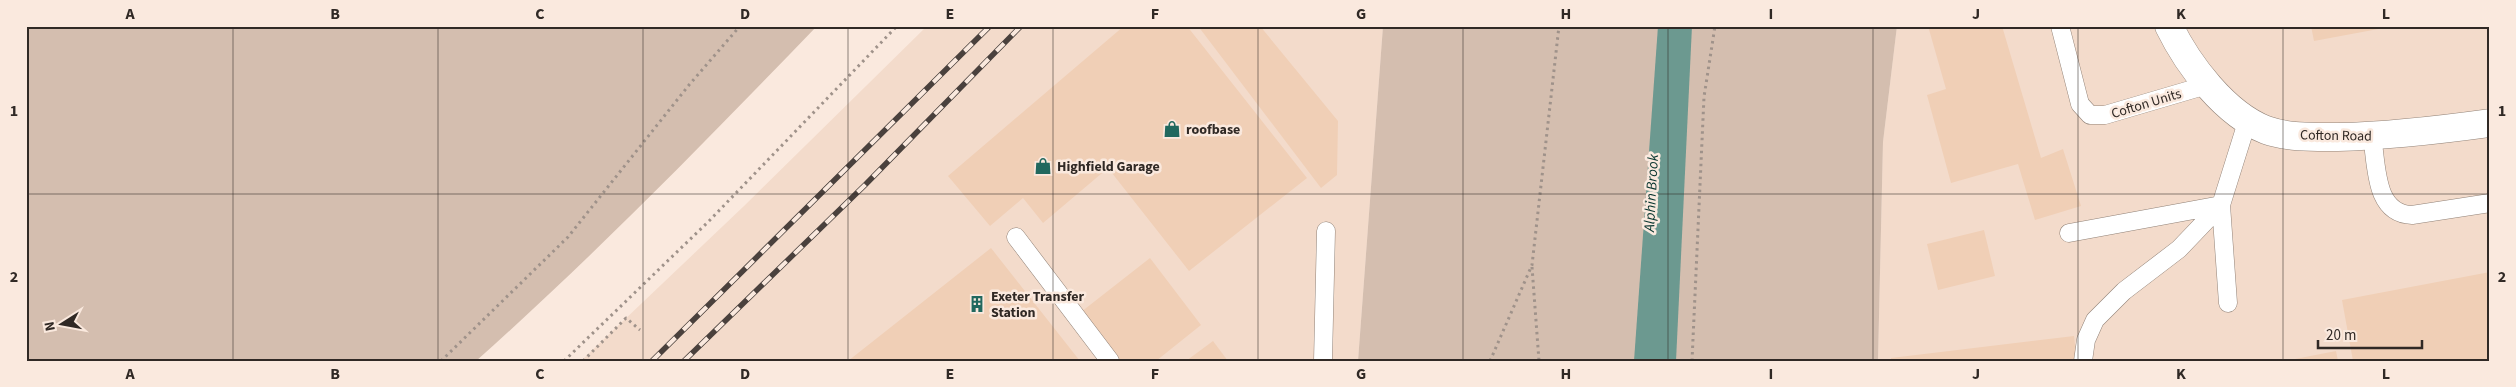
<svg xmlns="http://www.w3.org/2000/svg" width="2516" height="387" font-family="'Source Sans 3',sans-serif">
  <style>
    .built { fill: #f3dbcb }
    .green { fill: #d4beaf }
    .water { fill: #6c9990 }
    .building { fill: #f0cfb6 }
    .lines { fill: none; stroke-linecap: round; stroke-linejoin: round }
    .lane-casing { stroke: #918277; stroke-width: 19 }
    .street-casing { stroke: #918277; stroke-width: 29 }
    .path { stroke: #9f928a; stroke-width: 3; stroke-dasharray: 2.5 4; stroke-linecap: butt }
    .lane { stroke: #fff; stroke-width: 18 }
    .street { stroke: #fff; stroke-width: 28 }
    .rail-casing { stroke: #4a413d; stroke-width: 5.5 }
    .rail { stroke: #fae9de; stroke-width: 4; stroke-dasharray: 11; stroke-linecap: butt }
    .grid { fill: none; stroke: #302925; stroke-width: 1; stroke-opacity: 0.55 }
    .labels { text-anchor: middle; stroke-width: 5; stroke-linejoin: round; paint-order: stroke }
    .street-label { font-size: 14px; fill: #302925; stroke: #fae9de }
    .poi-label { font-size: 14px; font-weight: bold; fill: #302925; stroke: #fae9de; text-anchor: start }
    .water-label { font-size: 15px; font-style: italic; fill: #08352f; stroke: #fae9de }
    .neatline { fill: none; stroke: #302925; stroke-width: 2 }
    .grid-label { font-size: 16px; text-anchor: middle; font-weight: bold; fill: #302925 }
  </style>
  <rect width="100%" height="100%" fill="#fae9de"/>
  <path class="built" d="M 927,26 L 1383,26 L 1358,361 L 581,361 L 744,206 Z
    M 1897,26 L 2490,26 L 2490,361 L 1878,361 L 1883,142 Z"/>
  <path class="green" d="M 26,26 L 817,26 C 706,141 595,255 476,361 L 26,361 Z
    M 1383,26 L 1897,26 L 1883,142 L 1878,361 L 1358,361 Z"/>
  <path class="water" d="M 1658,26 L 1692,26 L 1676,361 L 1634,361 Z"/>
  <path class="building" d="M 1124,26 L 1187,26 L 1307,178 L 1189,271 L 1108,168 L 1043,223 L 1023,198 L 990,226 L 948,176 Z
    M 1198,26 L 1260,26 L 1338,121 L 1337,175 L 1321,188 Z
    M 1928,26 L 2002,26 L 2041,158 L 2063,149 L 2081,206 L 2035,220 L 2018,164 L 1951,183 L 1927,95 L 1946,89 Z
    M 2311,26 L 2389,26 L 2389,27 L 2314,41 Z
    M 1984,230 L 1995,276 L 1938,290 L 1927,244 Z
    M 991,248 L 1080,361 L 848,361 Z
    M 1150,258 L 1201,325 L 1156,361 L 1118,361 L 1081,312 Z
    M 2490,272 L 2490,361 L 2353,361 L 2342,300 Z
    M 2074,336 L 2077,361 L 1891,361 L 1891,358 Z
    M 1213,341 L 1228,361 L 1186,361 Z
    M 2336,351 L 2338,361 L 2290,361 L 2290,360 Z"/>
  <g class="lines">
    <g class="lane-casing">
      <path id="lane" d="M 2060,26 L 2080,104 L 2090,115 L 2105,115 L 2207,85
        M 2372,136 C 2377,165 2374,214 2412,215 L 2490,203
        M 2221,205 L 2228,303
        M 2069,233 L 2221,205 L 2248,119
        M 1016,237 L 1110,361
        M 1323,361 L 1326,231
        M 2083,361 L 2086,340 L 2095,320 L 2124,291 L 2179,249 L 2221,205"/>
    </g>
    <g class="street-casing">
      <path id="street" d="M 2169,26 C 2188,65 2225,114 2266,130 C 2289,138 2315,137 2338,137 C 2389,136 2439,130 2490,123"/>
    </g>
    <path class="path" d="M 1532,267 L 1539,361
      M 441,361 L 568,237 L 689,85 L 740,26
      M 564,361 L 709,221 L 897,26
      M 583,361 L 626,318 L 640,330
      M 1490,361 L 1532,265 L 1559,26
      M 1692,361 L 1704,97 L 1715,26"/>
    <use href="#lane" class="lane"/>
    <use href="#street" class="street"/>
    <g class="rail-casing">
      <path id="rail" d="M 652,361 L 990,26
        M 684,361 L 865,185 L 1021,26"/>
    </g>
    <use href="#rail" class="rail"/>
  </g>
  <path class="grid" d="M 233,26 L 233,361M 438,26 L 438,361M 643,26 L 643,361M 848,26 L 848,361M 1053,26 L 1053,361M 1258,26 L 1258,361M 1463,26 L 1463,361M 1668,26 L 1668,361M 1873,26 L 1873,361M 2078,26 L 2078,361M 2283,26 L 2283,361M 26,194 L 2490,194"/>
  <defs>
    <g id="shop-bare" transform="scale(1.35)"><path d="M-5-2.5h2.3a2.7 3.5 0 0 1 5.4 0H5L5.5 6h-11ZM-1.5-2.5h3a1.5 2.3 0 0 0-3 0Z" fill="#21685e" stroke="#fae9de" stroke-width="2.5" paint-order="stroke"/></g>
    <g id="building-bare" transform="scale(1.35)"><path d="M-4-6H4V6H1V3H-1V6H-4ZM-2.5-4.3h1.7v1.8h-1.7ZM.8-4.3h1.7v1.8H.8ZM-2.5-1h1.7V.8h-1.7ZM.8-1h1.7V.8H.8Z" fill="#21685e" stroke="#fae9de" stroke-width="2.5" paint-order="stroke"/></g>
  </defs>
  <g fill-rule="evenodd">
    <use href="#shop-bare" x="1172" y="129"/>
    <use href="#shop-bare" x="1043" y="166"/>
    <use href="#building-bare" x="977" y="304"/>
  </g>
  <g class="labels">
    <g class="street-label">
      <text transform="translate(2146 103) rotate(-17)" y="5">Cofton Units</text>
      <text transform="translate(2336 135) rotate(1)" y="5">Cofton Road</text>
    </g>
    <g class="poi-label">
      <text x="1186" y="134">roofbase</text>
      <text x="1057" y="171">Highfield Garage</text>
      <text x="991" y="301">Exeter Transfer<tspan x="991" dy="16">Station</tspan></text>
    </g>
    <g class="water-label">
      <text transform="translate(1651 193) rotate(-87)" y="5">Alphin Brook</text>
    </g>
  </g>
  <rect width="2516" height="387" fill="none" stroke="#fae9de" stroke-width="55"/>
  <g transform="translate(62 324) rotate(259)" stroke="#fae9de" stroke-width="4" paint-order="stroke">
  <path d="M0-4L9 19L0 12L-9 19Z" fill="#302925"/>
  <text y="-8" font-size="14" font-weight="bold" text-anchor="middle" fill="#302925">N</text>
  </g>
  <path d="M2318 340v8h104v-8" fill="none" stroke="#302925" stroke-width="2.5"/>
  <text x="2326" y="340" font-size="15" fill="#302925" stroke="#fae9de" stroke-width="4" paint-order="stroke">20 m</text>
  <rect x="28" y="28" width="2460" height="332" class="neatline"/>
  <g class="grid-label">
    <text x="130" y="19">A</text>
    <text x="335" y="19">B</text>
    <text x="540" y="19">C</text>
    <text x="745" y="19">D</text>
    <text x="950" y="19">E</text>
    <text x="1155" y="19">F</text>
    <text x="1361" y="19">G</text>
    <text x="1566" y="19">H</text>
    <text x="1771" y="19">I</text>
    <text x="1976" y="19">J</text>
    <text x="2181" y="19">K</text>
    <text x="2386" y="19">L</text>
    <text x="14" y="116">1</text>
    <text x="2502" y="116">1</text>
    <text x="14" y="282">2</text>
    <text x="2502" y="282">2</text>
    <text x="130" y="379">A</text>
    <text x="335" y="379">B</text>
    <text x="540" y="379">C</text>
    <text x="745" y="379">D</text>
    <text x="950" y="379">E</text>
    <text x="1155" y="379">F</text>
    <text x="1361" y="379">G</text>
    <text x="1566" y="379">H</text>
    <text x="1771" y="379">I</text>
    <text x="1976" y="379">J</text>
    <text x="2181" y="379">K</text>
    <text x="2386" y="379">L</text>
  </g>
</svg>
